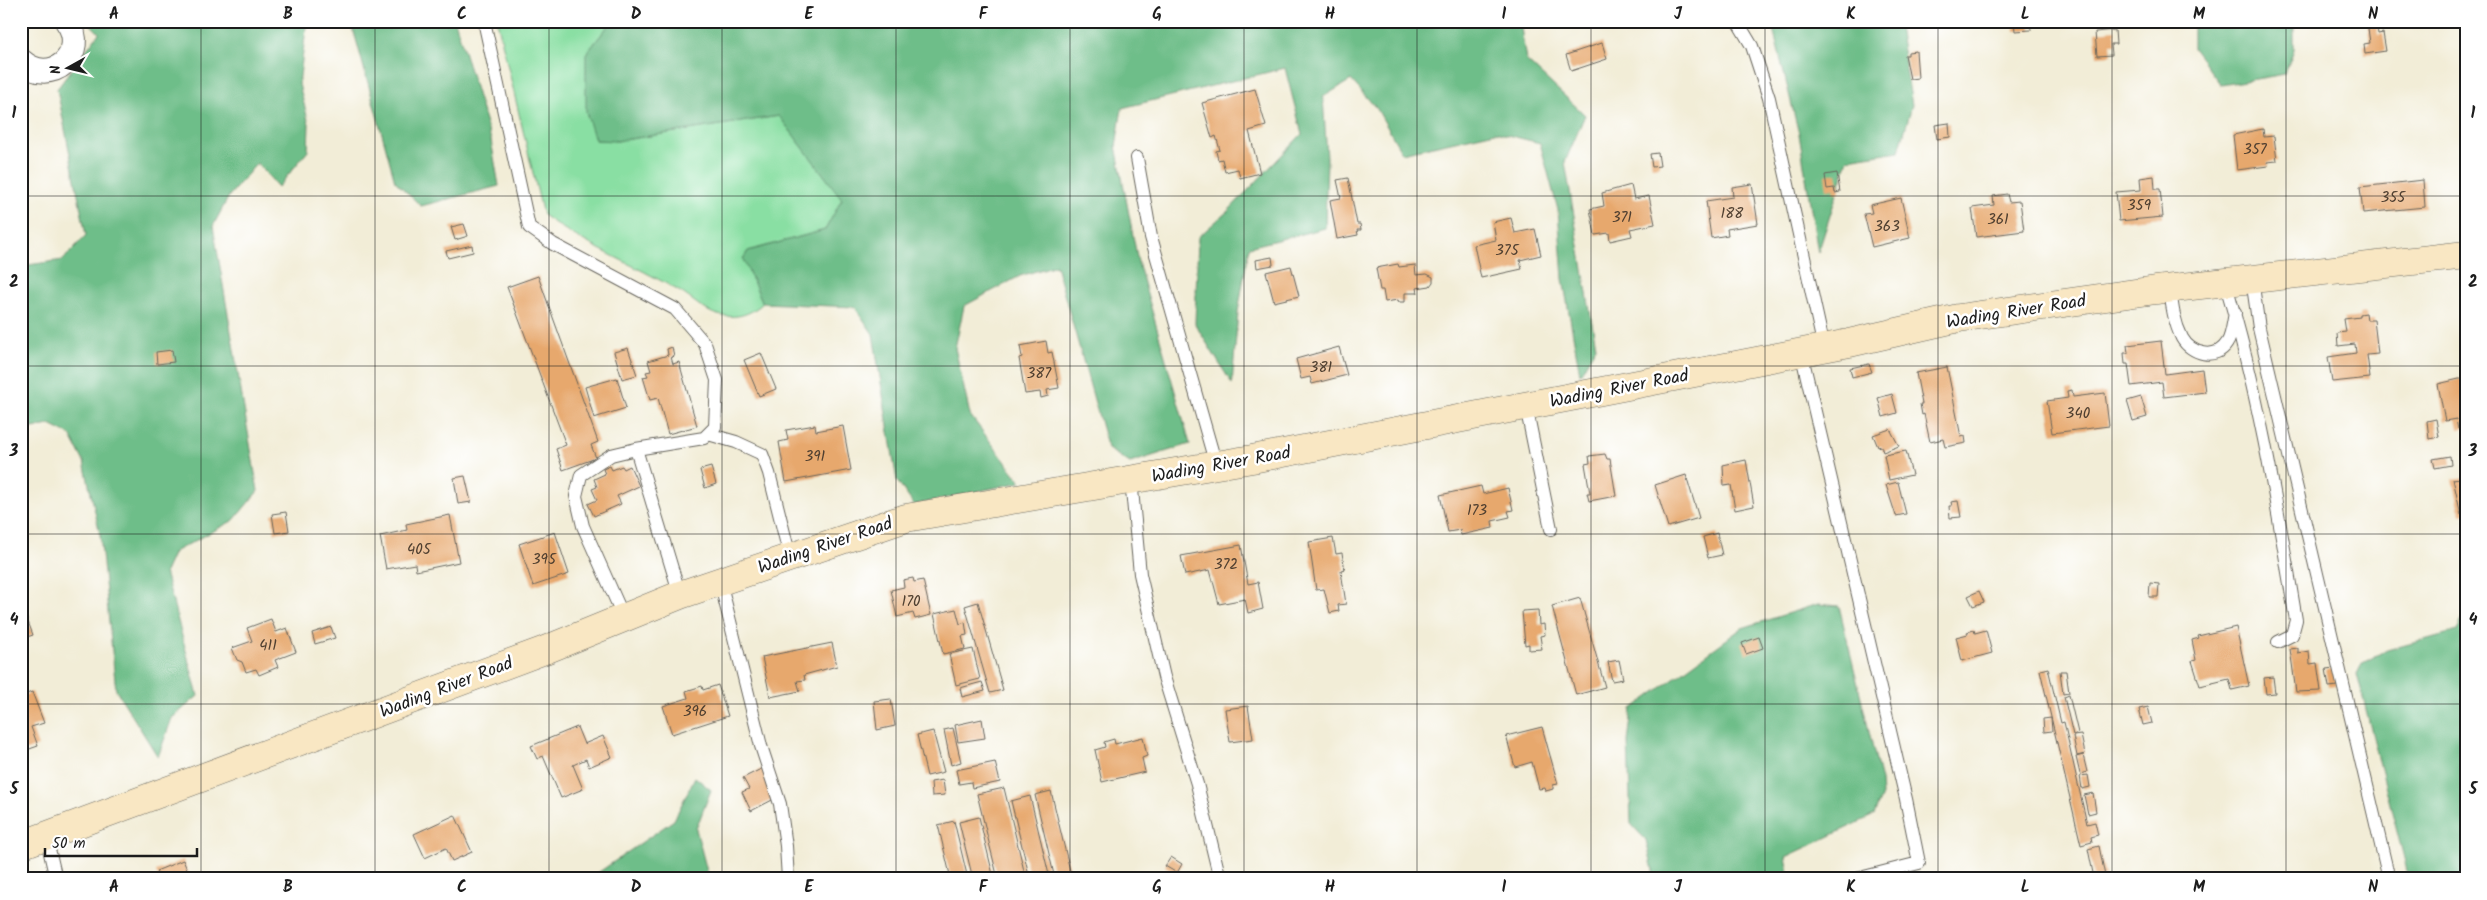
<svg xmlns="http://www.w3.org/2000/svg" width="2487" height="900" font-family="Kalam,sans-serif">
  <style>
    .green { fill: #89dfa3; stroke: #527e60 }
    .forest { fill: #6ebe89; stroke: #456d52 }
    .building { fill: #e7a86d }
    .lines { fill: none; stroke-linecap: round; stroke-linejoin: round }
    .lane-casing { stroke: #67655d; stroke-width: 14 }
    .street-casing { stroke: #67655d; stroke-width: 26 }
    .secondary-casing { stroke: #67655d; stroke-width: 29 }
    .lane { stroke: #fff; stroke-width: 12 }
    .street { stroke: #fff; stroke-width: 24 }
    .secondary { stroke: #f9e7c3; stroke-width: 28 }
    .grid { fill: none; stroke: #1c1c1c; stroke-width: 1; stroke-opacity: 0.55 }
    .labels { text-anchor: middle; stroke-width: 5; stroke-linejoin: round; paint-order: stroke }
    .number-label { font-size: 15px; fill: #4f3f30 }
    .street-label { font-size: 18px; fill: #1c1c1c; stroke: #fff }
    .neatline { fill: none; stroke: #1c1c1c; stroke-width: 2 }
    .grid-label { font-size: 16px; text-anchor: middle; font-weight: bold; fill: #1c1c1c }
  </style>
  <rect width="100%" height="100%" fill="#fff"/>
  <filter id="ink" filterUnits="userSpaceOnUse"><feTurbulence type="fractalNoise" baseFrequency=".02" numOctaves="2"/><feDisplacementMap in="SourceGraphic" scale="10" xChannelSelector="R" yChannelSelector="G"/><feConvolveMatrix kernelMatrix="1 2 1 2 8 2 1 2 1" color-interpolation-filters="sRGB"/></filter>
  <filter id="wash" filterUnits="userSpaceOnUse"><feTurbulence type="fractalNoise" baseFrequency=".0096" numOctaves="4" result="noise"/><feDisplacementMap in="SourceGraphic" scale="20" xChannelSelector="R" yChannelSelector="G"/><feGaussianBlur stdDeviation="1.12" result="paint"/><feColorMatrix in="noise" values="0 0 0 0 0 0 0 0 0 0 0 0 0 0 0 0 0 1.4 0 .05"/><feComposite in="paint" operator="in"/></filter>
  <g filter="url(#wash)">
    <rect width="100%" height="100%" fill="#f2edd7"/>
    <path class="green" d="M 497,21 L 612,21 L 586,54 L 596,140 L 617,141 L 779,116 L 843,199 L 825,230 L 748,251 L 743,259 L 763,303 C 750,315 736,319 718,315 C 705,312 691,298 679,291 C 634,264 585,246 543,215 Z"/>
    <path class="forest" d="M 87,21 L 307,21 L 299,84 L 309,124 L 308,151 L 278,187 L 257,163 L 229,196 L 213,226 L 258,491 L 234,520 L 174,552 L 165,572 L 198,696 L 172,718 L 158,757 L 116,690 L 100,534 L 84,462 L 70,435 L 50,425 L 21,430 L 21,266 L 63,260 L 86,235 L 57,89 L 99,33 Z
      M 351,21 L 455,21 L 491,140 L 499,186 L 421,206 L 395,181 Z
      M 612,21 L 1520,21 L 1526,60 L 1585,115 L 1565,162 L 1596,347 L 1580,374 L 1563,279 L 1558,210 L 1540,143 L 1495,132 L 1402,153 L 1377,109 L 1351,80 L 1323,97 L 1327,158 L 1325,228 L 1249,247 L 1238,312 L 1232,384 L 1195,324 L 1198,237 L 1228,211 L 1302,134 L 1285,68 L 1122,108 L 1116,146 L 1138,262 L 1190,444 L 1130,463 L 1108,449 L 1056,265 L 1020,276 L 964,306 L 955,348 L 970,415 L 1021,482 L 914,505 L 897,481 L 873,334 L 855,307 L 763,303 L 743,259 L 748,251 L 825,230 L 842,199 L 779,116 L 617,141 L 595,140 L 586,112 L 586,54 Z
      M 1771,21 L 1898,21 L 1912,105 L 1899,151 L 1848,159 L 1818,253 L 1799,134 Z
      M 2193,21 L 2294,21 L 2294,49 L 2285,74 L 2221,85 L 2193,48 Z
      M 1818,604 L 1839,606 L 1881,781 L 1882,795 L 1874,815 L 1786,857 L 1790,879 L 1655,879 L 1646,840 L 1631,824 L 1628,742 L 1632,709 L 1742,628 Z
      M 2466,614 L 2466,879 L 2409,879 L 2357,674 L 2362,664 L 2387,650 L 2457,631 Z
      M 695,777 L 711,790 L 696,829 L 709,879 L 589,879 L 674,820 Z"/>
    <g id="blocks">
      <path class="building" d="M 2014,21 L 2030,21 L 2031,30 L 2015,31 Z
        M 2367,21 L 2376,21 L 2378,34 L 2383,33 L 2386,51 L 2365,54 L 2364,44 L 2370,43 Z
        M 2115,30 L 2116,44 L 2111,44 L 2112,55 L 2097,56 L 2095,32 Z
        M 1602,43 L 1607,59 L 1571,71 L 1566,55 Z
        M 1916,51 L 1918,78 L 1910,79 L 1905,55 L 1908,55 L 1908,52 Z
        M 1255,89 L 1266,126 L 1249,131 L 1260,173 L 1240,178 L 1238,169 L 1225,172 L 1222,159 L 1218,160 L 1216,151 L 1220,150 L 1216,136 L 1212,138 L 1202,103 Z
        M 1949,123 L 1950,137 L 1937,139 L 1935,125 Z
        M 2263,129 L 2264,137 L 2274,136 L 2277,161 L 2267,162 L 2268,166 L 2237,170 L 2233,135 Z
        M 1658,153 L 1660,166 L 1652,167 L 1650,154 Z
        M 1837,173 L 1840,192 L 1835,193 L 1834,188 L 1827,189 L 1825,175 Z
        M 2154,176 L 2155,189 L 2160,189 L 2163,217 L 2119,221 L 2116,192 L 2141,190 L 2140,178 Z
        M 1348,178 L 1357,224 L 1360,224 L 1361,230 L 1357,230 L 1358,235 L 1337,239 L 1330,200 L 1341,198 L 1337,180 Z
        M 2423,180 L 2425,207 L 2363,213 L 2360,187 Z
        M 1752,184 L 1758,224 L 1727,229 L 1728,235 L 1711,238 L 1706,201 L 1733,197 L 1732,187 Z
        M 1631,185 L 1634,199 L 1649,196 L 1655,224 L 1630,229 L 1632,236 L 1610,241 L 1609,233 L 1595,235 L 1590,209 L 1604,206 L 1602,193 Z
        M 2007,194 L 2009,202 L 2020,201 L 2024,231 L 1976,237 L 1972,208 L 1994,205 L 1993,196 Z
        M 1901,198 L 1910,238 L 1872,247 L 1864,214 L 1872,213 L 1870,205 Z
        M 1511,218 L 1515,233 L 1535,229 L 1541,255 L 1520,260 L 1522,269 L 1481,278 L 1474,245 L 1496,240 L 1493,222 Z
        M 464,224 L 468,236 L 455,240 L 451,227 Z
        M 472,245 L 473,252 L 448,258 L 446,251 Z
        M 1272,257 L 1273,265 L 1257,268 L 1256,260 Z
        M 1398,264 L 1399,267 L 1415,265 L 1416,275 L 1427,274 L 1433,277 L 1433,282 L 1430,286 L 1417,288 L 1418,293 L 1405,293 L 1405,302 L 1399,302 L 1398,300 L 1385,302 L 1383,290 L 1380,290 L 1376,268 Z
        M 1291,266 L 1299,296 L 1274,302 L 1266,272 Z
        M 538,276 L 598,442 L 591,445 L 596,458 L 563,470 L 556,449 L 566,445 L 507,287 Z
        M 2366,313 L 2367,320 L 2374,320 L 2378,354 L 2367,355 L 2370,378 L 2332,382 L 2328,357 L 2356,353 L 2355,344 L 2338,346 L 2337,333 L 2346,332 L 2344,319 L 2360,317 L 2360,314 Z
        M 1046,341 L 1048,353 L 1052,352 L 1059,388 L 1047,390 L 1048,396 L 1041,398 L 1040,392 L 1025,394 L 1019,358 L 1022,357 L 1020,346 Z
        M 2161,341 L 2165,374 L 2202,369 L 2205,392 L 2164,397 L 2162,382 L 2131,386 L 2128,364 L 2125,364 L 2124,353 L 2128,353 L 2127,345 Z
        M 672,347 L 674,356 L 671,357 L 673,364 L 679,362 L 697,426 L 668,434 L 658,398 L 650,400 L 643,377 L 648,376 L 646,372 L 651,371 L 648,361 L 668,355 L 667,349 Z
        M 1339,347 L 1347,375 L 1312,384 L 1310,377 L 1301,379 L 1296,359 Z
        M 628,348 L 637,375 L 622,379 L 614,352 Z
        M 172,350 L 174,362 L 157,364 L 156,352 Z
        M 761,353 L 776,389 L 759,396 L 744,360 Z
        M 1869,364 L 1872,372 L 1852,377 L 1850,368 Z
        M 1947,367 L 1961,437 L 1965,436 L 1966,443 L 1945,447 L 1943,439 L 1930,442 L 1924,414 L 1922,415 L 1920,404 L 1922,404 L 1916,373 Z
        M 617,378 L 626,408 L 594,418 L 585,387 Z
        M 2459,379 L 2466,379 L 2466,428 L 2458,429 L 2456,419 L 2445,421 L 2438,384 Z
        M 2072,390 L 2073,397 L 2105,393 L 2109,426 L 2052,433 L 2047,401 L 2068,398 L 2067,391 Z
        M 1892,394 L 1897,413 L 1883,417 L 1878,398 Z
        M 2141,397 L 2147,417 L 2133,421 L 2127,401 Z
        M 2436,419 L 2439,437 L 2429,439 L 2427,421 Z
        M 815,425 L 816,431 L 843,426 L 851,470 L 786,482 L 779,442 L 788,440 L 786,430 Z
        M 1890,429 L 1899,446 L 1883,452 L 1881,446 L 1878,447 L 1873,435 Z
        M 1906,451 L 1912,475 L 1889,480 L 1884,455 Z
        M 1605,454 L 1607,459 L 1610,459 L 1616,496 L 1589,501 L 1587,493 L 1590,493 L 1585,464 L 1590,463 L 1589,456 Z
        M 2450,456 L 2451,465 L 2435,468 L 2433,459 Z
        M 1746,460 L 1754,506 L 1735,510 L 1731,485 L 1724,486 L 1723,465 Z
        M 610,466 L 612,470 L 622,466 L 624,469 L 630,466 L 639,486 L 617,496 L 621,504 L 594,516 L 588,504 L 597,500 L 592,489 L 597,487 L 594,479 L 605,474 L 603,469 Z
        M 711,467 L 716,484 L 705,488 L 700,470 Z
        M 1686,475 L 1699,518 L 1668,527 L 1655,485 Z
        M 465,476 L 471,502 L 458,504 L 454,478 Z
        M 2466,477 L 2466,514 L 2461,515 L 2453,479 Z
        M 1898,482 L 1906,514 L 1896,516 L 1886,485 Z
        M 1481,486 L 1483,494 L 1508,488 L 1513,510 L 1508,511 L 1510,517 L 1492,521 L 1493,528 L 1461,535 L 1460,530 L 1448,532 L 1440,495 Z
        M 1958,501 L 1961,517 L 1950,518 L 1949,506 L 1952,506 L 1951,502 Z
        M 286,512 L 289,531 L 275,533 L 272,514 Z
        M 450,515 L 459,562 L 416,571 L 415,564 L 386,569 L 380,536 L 407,530 L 406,524 Z
        M 555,532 L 569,574 L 533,586 L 519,544 Z
        M 1717,533 L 1722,555 L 1708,558 L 1703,537 Z
        M 1333,538 L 1336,554 L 1342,553 L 1345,570 L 1341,571 L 1346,604 L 1338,605 L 1339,611 L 1330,613 L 1324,589 L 1316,590 L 1309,542 Z
        M 1241,545 L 1248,584 L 1258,582 L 1263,609 L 1248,613 L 1245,599 L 1219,604 L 1210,570 L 1185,575 L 1181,556 Z
        M 913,578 L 914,582 L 923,580 L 931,615 L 915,619 L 913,613 L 897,617 L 891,590 L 904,587 L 903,580 Z
        M 2150,583 L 2159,584 L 2158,597 L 2149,597 Z
        M 1979,591 L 1984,602 L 1973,606 L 1968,596 Z
        M 1580,598 L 1605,687 L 1576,695 L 1552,606 Z
        M 978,602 L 1003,690 L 990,693 L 965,606 Z
        M 21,603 L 33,635 L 21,639 Z
        M 956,609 L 960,624 L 965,622 L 967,635 L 962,636 L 965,649 L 943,654 L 934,614 Z
        M 1538,610 L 1539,625 L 1544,624 L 1545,635 L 1540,636 L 1542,649 L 1529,650 L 1529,644 L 1525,645 L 1522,611 Z
        M 271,619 L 276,632 L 287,628 L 296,652 L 275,660 L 278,667 L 259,675 L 256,669 L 246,672 L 242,662 L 237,660 L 232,648 L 252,641 L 247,628 Z
        M 331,627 L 335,638 L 315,644 L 312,633 Z
        M 2236,627 L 2249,686 L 2232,690 L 2229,679 L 2200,686 L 2192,661 L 2196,660 L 2192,640 L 2199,638 L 2198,636 Z
        M 1974,630 L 1975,633 L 1986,630 L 1992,653 L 1962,661 L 1956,637 L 1968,634 L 1967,632 Z
        M 1759,637 L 1763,648 L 1746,654 L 1742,643 Z
        M 832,643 L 837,666 L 804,675 L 805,680 L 797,681 L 800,691 L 770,697 L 762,657 Z
        M 2298,648 L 2298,653 L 2309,651 L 2310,664 L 2317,663 L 2321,691 L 2296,692 L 2290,649 Z
        M 973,649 L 980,679 L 956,685 L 949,654 Z
        M 1619,660 L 1623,679 L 1612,681 L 1608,662 Z
        M 2048,668 L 2061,723 L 2064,722 L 2087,824 L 2095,822 L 2098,835 L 2091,837 L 2092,842 L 2081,845 L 2040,670 Z
        M 2334,668 L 2337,686 L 2329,687 L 2326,669 Z
        M 2060,671 L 2066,671 L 2069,693 L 2063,694 Z
        M 2273,677 L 2275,693 L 2266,694 L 2264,678 Z
        M 982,682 L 985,691 L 962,697 L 960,688 Z
        M 718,685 L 728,716 L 672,734 L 663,706 L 688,698 L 686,691 L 702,686 L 703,690 Z
        M 32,692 L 44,723 L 31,727 L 38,746 L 21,752 L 21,696 Z
        M 2069,695 L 2078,733 L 2073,735 L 2064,697 Z
        M 891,699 L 895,726 L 877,730 L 874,701 Z
        M 1248,706 L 1253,739 L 1230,742 L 1225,709 Z
        M 2148,707 L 2152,723 L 2143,725 L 2139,709 Z
        M 2051,718 L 2052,731 L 2044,732 L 2043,719 Z
        M 982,719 L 985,738 L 958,742 L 955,725 Z
        M 577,727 L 584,744 L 603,736 L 612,757 L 589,767 L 586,759 L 573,765 L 583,789 L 561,798 L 543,756 L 537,759 L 531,746 Z
        M 1542,727 L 1558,784 L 1553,785 L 1553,789 L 1546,791 L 1545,788 L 1539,789 L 1532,762 L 1515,767 L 1506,736 Z
        M 953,728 L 961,762 L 951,765 L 944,730 Z
        M 933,731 L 944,772 L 927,776 L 917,735 Z
        M 2081,735 L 2085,754 L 2077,756 L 2073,736 Z
        M 1143,737 L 1147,756 L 1142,758 L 1145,772 L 1102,782 L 1095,750 L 1105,747 L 1104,742 L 1114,739 L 1115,744 Z
        M 2083,755 L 2087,772 L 2080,774 L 2076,757 Z
        M 995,762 L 1000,782 L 972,788 L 971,782 L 959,784 L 956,770 Z
        M 763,768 L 778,797 L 751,811 L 742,792 L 749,789 L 743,778 Z
        M 2088,775 L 2090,787 L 2082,789 L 2080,776 Z
        M 943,780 L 945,795 L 932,796 L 931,782 Z
        M 1004,788 L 1026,879 L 998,879 L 977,794 Z
        M 1051,791 L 1072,879 L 1055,879 L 1035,795 Z
        M 2093,793 L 2096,812 L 2088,814 L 2084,795 Z
        M 1030,796 L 1050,879 L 1030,879 L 1011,801 Z
        M 455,815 L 472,852 L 452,861 L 446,848 L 425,858 L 414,834 Z
        M 979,817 L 994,879 L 973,879 L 959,822 Z
        M 954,821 L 968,879 L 951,879 L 938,825 Z
        M 2099,846 L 2105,876 L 2094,878 L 2088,849 Z
        M 1171,857 L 1182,864 L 1177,873 L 1165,866 Z
        M 183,860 L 191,879 L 159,879 L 156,871 Z"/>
    </g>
  </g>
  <g filter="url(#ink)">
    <use href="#blocks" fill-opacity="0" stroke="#67655d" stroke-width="1"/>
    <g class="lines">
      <g class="lane-casing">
        <path id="lane" d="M 484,21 L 529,227 L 553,244 L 675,309 L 705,344 L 717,380 L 715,427 L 704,438 L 636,449 L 680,595
          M 1737,21 L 1752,46 L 1769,98 L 1824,348
          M 1137,158 L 1151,237 L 1216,465
          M 2252,279 L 2259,328 L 2389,879
          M 2225,282 C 2259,393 2277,506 2296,620 L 2292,635 L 2278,642
          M 2170,289 C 2172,306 2174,322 2182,338 C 2191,354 2216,361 2227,343 C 2232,336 2233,322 2235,313
          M 1801,352 L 1906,799 L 1919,863 L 1856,879
          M 1526,406 L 1551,529
          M 708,434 L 736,442 L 762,454 L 769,473 L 790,557
          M 1131,479 L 1140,574 L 1164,677 L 1197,784 L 1220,879
          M 720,581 L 761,746 L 780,804 L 786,846 L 788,879
          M 624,618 L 583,526 L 576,496 L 581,475 L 611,455 L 636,449
          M 46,836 L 56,879"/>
      </g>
      <g class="street-casing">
        <path id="street" d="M 21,61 C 51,88 90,53 67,21"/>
      </g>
      <g class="secondary-casing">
        <path id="secondary" d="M 21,845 L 545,650 L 680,595 L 906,518 L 1252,459 L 1849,343 L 1959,318 L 2156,290 L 2466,255"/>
      </g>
      <use href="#lane" class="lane"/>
      <use href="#street" class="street"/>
      <use href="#secondary" class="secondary"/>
    </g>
  </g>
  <path class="grid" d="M 201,21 L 201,879M 375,21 L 375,879M 549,21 L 549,879M 722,21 L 722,879M 896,21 L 896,879M 1070,21 L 1070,879M 1244,21 L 1244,879M 1417,21 L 1417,879M 1591,21 L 1591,879M 1765,21 L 1765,879M 1938,21 L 1938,879M 2112,21 L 2112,879M 2286,21 L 2286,879M 21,196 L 2466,196M 21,366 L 2466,366M 21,534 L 2466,534M 21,704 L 2466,704"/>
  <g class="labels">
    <g class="number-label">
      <text x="2255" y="154">357</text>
      <text x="2393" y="202">355</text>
      <text x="2139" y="210">359</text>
      <text x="1732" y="218">188</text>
      <text x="1622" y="222">371</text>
      <text x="1998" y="224">361</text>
      <text x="1887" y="231">363</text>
      <text x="1507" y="255">375</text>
      <text x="1321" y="372">381</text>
      <text x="1039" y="378">387</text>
      <text x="2078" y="418">340</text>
      <text x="815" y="461">391</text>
      <text x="1477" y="515">173</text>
      <text x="419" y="554">405</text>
      <text x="544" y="564">395</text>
      <text x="1226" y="569">372</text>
      <text x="911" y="606">170</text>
      <text x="268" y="650">411</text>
      <text x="695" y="716">396</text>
    </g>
    <g class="street-label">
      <text transform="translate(2016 311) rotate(-9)" y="6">Wading River Road</text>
      <text transform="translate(1619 388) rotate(-11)" y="6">Wading River Road</text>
      <text transform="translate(1221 464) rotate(-10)" y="6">Wading River Road</text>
      <text transform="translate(825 545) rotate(-19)" y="6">Wading River Road</text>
      <text transform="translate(446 687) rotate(-21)" y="6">Wading River Road</text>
    </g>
  </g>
  <rect width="2487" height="900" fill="none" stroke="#fff" stroke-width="55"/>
  <g transform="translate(68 68) rotate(262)" stroke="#ffffff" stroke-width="4" paint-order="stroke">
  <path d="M0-4L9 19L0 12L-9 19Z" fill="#1c1c1c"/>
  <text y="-8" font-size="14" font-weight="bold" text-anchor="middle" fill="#1c1c1c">N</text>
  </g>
  <path d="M45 848v8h152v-8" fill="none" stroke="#1c1c1c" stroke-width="2.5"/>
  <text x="52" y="848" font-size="15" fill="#1c1c1c" stroke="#ffffff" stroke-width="4" paint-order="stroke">50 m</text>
  <rect x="28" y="28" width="2432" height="844" class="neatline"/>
  <g class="grid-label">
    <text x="114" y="19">A</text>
    <text x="288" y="19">B</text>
    <text x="462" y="19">C</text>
    <text x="636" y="19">D</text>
    <text x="809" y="19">E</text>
    <text x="983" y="19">F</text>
    <text x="1157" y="19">G</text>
    <text x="1330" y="19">H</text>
    <text x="1504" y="19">I</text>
    <text x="1678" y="19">J</text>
    <text x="1851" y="19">K</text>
    <text x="2025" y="19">L</text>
    <text x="2199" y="19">M</text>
    <text x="2373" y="19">N</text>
    <text x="14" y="118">1</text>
    <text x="2473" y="118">1</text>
    <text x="14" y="287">2</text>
    <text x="2473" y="287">2</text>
    <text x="14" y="456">3</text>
    <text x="2473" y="456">3</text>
    <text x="14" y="625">4</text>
    <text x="2473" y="625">4</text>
    <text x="14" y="794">5</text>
    <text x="2473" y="794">5</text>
    <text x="114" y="892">A</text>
    <text x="288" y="892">B</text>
    <text x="462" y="892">C</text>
    <text x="636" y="892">D</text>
    <text x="809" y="892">E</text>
    <text x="983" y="892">F</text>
    <text x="1157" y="892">G</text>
    <text x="1330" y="892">H</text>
    <text x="1504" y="892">I</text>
    <text x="1678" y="892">J</text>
    <text x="1851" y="892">K</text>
    <text x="2025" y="892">L</text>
    <text x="2199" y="892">M</text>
    <text x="2373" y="892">N</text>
  </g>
</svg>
